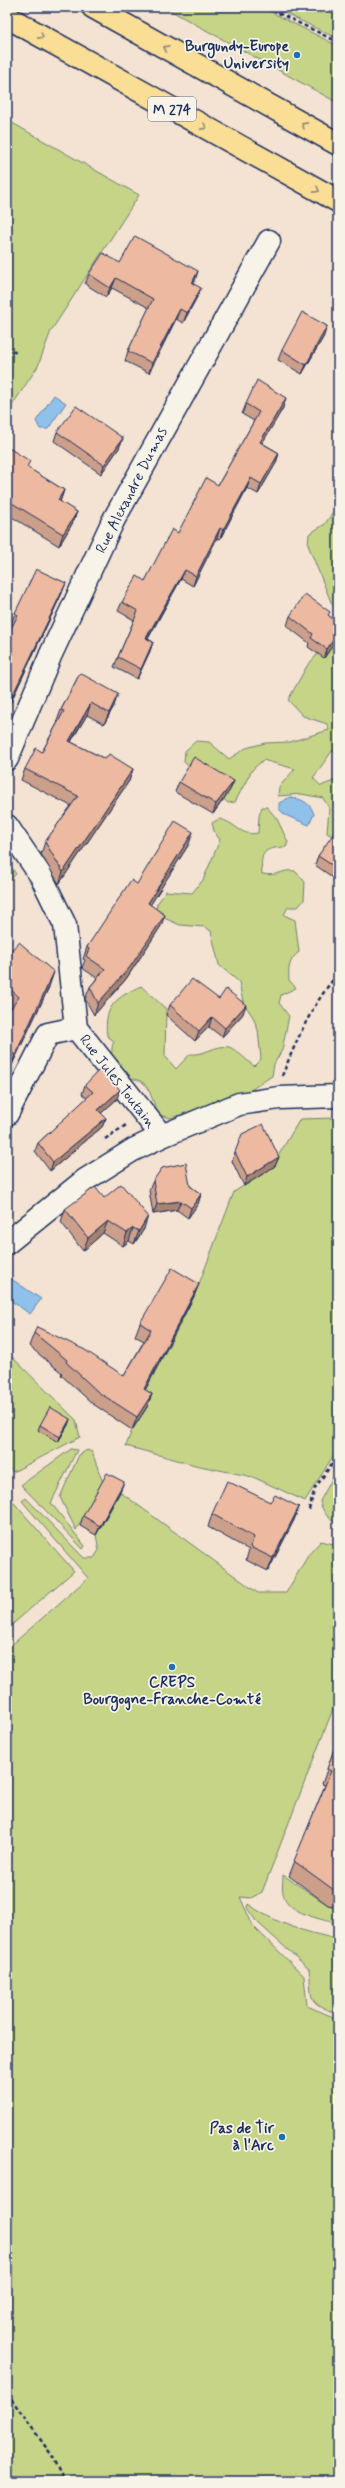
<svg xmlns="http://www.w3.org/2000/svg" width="345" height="2488" font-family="Mynerve,sans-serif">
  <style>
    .green { fill: #c6d487; stroke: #708272 }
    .water { fill: #8fc1eb; stroke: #6187b3 }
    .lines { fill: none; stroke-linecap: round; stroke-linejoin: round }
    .tertiary-casing { stroke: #1b2f5e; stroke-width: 25 }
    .secondary-casing { stroke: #1b2f5e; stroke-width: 25 }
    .trunk-casing { stroke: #1b2f5e; stroke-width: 25 }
    .path { stroke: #1b2f5e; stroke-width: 2.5; stroke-dasharray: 4 3; stroke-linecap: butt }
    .tertiary { stroke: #f7f3e8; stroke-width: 22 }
    .secondary { stroke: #f7f3e8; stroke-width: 22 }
    .trunk { stroke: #fbde96; stroke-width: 22 }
    .wall { fill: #cc9f8a; stroke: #1b2f5e }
    .shaded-wall { fill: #a68270; stroke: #1b2f5e }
    .building { fill: #edb9a0; stroke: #1b2f5e }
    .oneway { stroke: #8b867a }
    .poi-dot { fill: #1f6fb2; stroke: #f7f3e8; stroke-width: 1.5 }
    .labels { text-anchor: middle; stroke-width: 3.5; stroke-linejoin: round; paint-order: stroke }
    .shield { fill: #f7f3e8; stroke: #5d6a87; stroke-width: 1 }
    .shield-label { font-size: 14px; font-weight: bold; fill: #1b2f5e }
    .poi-label { font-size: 15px; font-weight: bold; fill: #1b2f5e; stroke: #f7f3e8; text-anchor: end }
    .street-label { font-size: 15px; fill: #1b2f5e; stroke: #f7f3e8 }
  </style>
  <rect width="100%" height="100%" fill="#f4e2d2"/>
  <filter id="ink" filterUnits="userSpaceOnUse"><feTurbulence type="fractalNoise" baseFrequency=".025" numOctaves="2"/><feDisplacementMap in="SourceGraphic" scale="8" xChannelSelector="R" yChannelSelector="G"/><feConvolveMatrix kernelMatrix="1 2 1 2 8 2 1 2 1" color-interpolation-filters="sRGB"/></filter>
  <g filter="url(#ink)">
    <path class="green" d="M 164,7 L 261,7 L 338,46 L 338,103 Z
      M 273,7 L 338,7 L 338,39 Z
      M 7,120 L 139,195 L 51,331 L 38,366 L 7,413 Z
      M 338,504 L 338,611 L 331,602 L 308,545 L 309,534 L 325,524 Z
      M 338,631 L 338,752 L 332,751 L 313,778 L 321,786 L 338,779 L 338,840 L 327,833 L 329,808 L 323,798 L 301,794 L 278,796 L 279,787 L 295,769 L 263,760 L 252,770 L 235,802 L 228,803 L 184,762 L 185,751 L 196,741 L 209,742 L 229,759 L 246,748 L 265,743 L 290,742 L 329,730 L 327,724 L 303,716 L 288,700 L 307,666 Z
      M 262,807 L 267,807 L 277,819 L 288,842 L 286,847 C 263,848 260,852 262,874 C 279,877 281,869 295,871 L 305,882 L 304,900 L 298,907 L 288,907 L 284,915 L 295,920 L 299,952 C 289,959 288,969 289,980 L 296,988 L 281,995 L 279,1003 L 289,1016 L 282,1050 L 274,1064 L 272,1076 L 249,1091 L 171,1118 L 159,1115 C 154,1106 152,1094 146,1086 C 141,1078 133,1080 125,1076 C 112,1070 109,1052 114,1041 L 107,1036 C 103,1006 117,997 141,986 L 166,1009 L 165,1056 L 176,1069 L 190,1054 C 204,1056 216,1044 229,1047 C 237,1050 247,1061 254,1066 L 261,1059 L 258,1030 L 253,1017 L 243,1002 L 239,982 L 219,965 L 211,931 L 205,927 L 180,925 L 155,914 L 157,904 L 166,891 L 192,893 L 203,880 L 220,840 L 214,831 L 212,823 L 219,819 C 236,822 240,837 258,833 L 259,816 Z
      M 7,861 L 16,874 L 7,883 Z
      M 338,1118 L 338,1448 L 305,1501 L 253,1477 L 195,1465 L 126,1446 L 132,1430 L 147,1407 L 139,1402 L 194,1297 L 234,1192 L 271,1168 L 300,1119 Z
      M 7,1352 L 76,1420 L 80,1437 L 13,1472 L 7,1466 Z
      M 71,1449 L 77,1450 L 51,1503 L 85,1546 L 83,1549 L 21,1485 Z
      M 87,1450 L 92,1452 L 103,1483 L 76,1530 L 60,1497 L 79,1455 Z
      M 338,1468 L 338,1524 C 328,1519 322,1511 320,1501 Z
      M 120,1492 L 258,1593 L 286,1593 L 309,1554 L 321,1541 L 338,1545 L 338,1696 L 262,1892 L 251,1898 L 240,1897 L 253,1926 L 304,1976 L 307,2006 L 338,2019 L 338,2481 L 7,2481 L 7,1649 L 88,1578 L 22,1501 L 26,1498 L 84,1558 L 94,1558 L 99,1550 L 96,1535 Z
      M 7,1495 L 74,1571 L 7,1629 Z
      M 283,1875 L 328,1905 L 338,1907 L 338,1924 C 322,1919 294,1915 285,1899 C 281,1892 283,1882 283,1875 Z
      M 248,1904 C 274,1923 307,1933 338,1939 L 338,2014 C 305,2001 313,2001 309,1969 L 256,1921 L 247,1908 Z"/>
    <path class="water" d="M 54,395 L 66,403 L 48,429 L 40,429 L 36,421 Z
      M 290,797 C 301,799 310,802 314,814 L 309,825 L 285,815 L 279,809 L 279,803 Z
      M 10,1278 L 41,1299 L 30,1314 L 7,1298 L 7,1283 Z"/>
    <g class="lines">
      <g class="tertiary-casing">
        <path id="tertiary" d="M 7,759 L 51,654 L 113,521 L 269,241
          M 7,826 L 41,876 L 65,925 L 76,1028 L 162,1136
          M 7,1114 L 48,1034 L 76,1028"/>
      </g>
      <g class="secondary-casing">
        <path id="secondary" d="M 7,1243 L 85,1180 L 133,1150 L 162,1136 L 239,1104 L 279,1098 L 338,1096"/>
      </g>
      <g class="trunk-casing">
        <path id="trunk" d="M 93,7 L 338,144
          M 7,17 L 338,201"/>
      </g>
      <path class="path" d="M 266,7 L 338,42
        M 7,346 L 17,354
        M 282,1076 C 297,1039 312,1004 338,974
        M 105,1139 L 126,1125
        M 309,1510 L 315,1488 L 338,1455
        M 7,2393 L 53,2457 L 65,2481"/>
      <use href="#tertiary" class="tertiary"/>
      <use href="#secondary" class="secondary"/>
      <use href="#trunk" class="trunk"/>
    </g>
    <path class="wall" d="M 120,263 L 195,281 L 193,284 L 197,297 L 183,323 L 176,319 L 149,373 L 125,361 L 128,351 L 149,308 L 112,288 L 106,297 L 85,284 L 89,274 Z
      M 324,336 L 302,374 L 278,360 L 282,350 Z
      M 246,404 L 283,408 L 262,443 L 279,453 L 276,463 L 258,494 L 247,488 L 220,539 L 217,538 L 193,586 L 181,579 L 148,639 L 153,642 L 150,651 L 137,679 L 114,667 L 118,657 L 134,620 L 118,611 L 122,602 L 145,581 L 178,533 L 218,485 L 254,421 L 242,414 Z
      M 57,432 L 123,438 L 119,448 L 101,474 L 54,441 Z
      M 7,447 L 28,468 L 64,490 L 60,502 L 77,512 L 72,524 L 59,546 L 7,514 Z
      M 62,593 L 7,710 L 7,636 L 13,625 L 11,624 L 15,613 Z
      M 290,616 L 329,616 L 338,623 L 338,638 L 324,658 L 308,647 L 309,643 L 287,626 Z
      M 80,673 L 114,706 L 104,724 L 87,715 L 71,742 L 105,759 L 133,769 L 129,781 L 59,884 L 41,854 L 45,842 L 71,806 L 21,780 L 25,769 L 42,752 L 58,722 L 57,721 L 61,710 Z
      M 234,781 L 230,790 L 213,814 L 175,792 L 179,782 Z
      M 338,831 L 338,881 L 315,865 L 318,856 Z
      M 189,844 L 150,905 L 161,926 L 126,979 L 94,1015 L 85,999 L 90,987 L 97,978 L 82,968 L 85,960 L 83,959 L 87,947 L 137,884 Z
      M 7,955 L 49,987 L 10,1069 L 7,1067 L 7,1014 L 11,1008 L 7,1005 Z
      M 219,999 L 243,1014 L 222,1037 L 209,1027 L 195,1041 L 166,1015 L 170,1005 Z
      M 85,1085 L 117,1099 L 101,1113 L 106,1118 L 102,1127 L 50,1171 L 35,1151 L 38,1143 L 87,1098 L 82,1094 Z
      M 235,1152 L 279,1157 L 275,1166 L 244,1186 L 232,1161 Z
      M 153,1181 L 190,1186 L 201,1194 L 198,1204 L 188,1218 L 177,1210 L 153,1214 L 149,1190 Z
      M 104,1198 L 144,1229 L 134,1244 L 129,1241 L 123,1246 L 103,1233 L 83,1251 L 61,1222 L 65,1209 Z
      M 194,1296 L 145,1390 L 152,1394 L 147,1407 L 132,1430 L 93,1404 L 61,1375 L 62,1373 L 29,1346 L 34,1333 L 124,1376 L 144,1341 L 135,1336 L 140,1323 Z
      M 70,1419 L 68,1425 L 58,1442 L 38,1430 L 40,1425 Z
      M 120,1492 L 96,1535 L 80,1526 L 83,1516 Z
      M 270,1502 L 299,1507 L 294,1520 L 268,1571 L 246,1560 L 249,1550 L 208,1527 L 212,1514 Z
      M 338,1738 L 338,1907 L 328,1905 L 289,1876 L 325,1785 L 322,1784 Z"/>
    <path class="shaded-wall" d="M 198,271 L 195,281 L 188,292 L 192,283 Z
      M 116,278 L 112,288 L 106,297 L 110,288 Z
      M 201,288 L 197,297 L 183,323 L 187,313 Z
      M 180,309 L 176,319 L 149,373 L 152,363 Z
      M 327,326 L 324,336 L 302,374 L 306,365 Z
      M 286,398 L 283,408 L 257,452 L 260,442 Z
      M 123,438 L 119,448 L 101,474 L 104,465 Z
      M 279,453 L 276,463 L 258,494 L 261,484 Z
      M 251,478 L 247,488 L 220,539 L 223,530 Z
      M 64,490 L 60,502 L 58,500 Z
      M 77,512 L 72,524 L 59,546 L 63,534 Z
      M 220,528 L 217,538 L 193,586 L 196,576 Z
      M 185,570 L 181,579 L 142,648 L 146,638 Z
      M 66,583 L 62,593 L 7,710 L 7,707 Z
      M 338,633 L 338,638 L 324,658 L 327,649 Z
      M 153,642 L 150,651 L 137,679 L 141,669 Z
      M 118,694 L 114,706 L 104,724 L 109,713 Z
      M 91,703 L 87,715 L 64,752 L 69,741 Z
      M 133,769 L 129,781 L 59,884 L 63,872 Z
      M 234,781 L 230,790 L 213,814 L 216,804 Z
      M 193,832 L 189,844 L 144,915 L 148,903 Z
      M 165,915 L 161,926 L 126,979 L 94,1015 L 98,1003 Z
      M 54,972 L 49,987 L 10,1069 L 15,1055 Z
      M 246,1005 L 243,1014 L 222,1037 L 225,1028 Z
      M 212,1017 L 209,1027 L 195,1041 L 199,1031 Z
      M 120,1090 L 117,1099 L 95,1119 L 98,1110 Z
      M 106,1118 L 102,1127 L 50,1171 L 53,1162 Z
      M 279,1157 L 275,1166 L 244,1186 L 247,1177 Z
      M 201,1194 L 198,1204 L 188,1218 L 191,1208 Z
      M 181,1201 L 177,1210 L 153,1214 L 157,1204 Z
      M 148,1216 L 144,1229 L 134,1244 L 139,1231 Z
      M 108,1221 L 103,1233 L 83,1251 L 88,1238 Z
      M 133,1228 L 129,1241 L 123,1246 L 127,1233 Z
      M 199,1284 L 194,1296 L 139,1402 L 144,1389 Z
      M 152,1394 L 147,1407 L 132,1430 L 137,1417 Z
      M 70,1419 L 68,1425 L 58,1442 L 60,1437 Z
      M 124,1482 L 120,1492 L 96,1535 L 100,1526 Z
      M 299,1507 L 294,1520 L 268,1571 L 273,1558 Z"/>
    <path class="building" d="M 135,236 L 198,271 L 192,283 L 201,288 L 187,313 L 180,309 L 152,363 L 128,351 L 153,299 L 116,278 L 110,288 L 89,274 L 103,253 L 120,263 Z
      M 302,312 L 327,326 L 306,365 L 282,350 Z
      M 257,380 L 286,398 L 260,442 L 279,453 L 261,484 L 251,478 L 223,530 L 220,528 L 196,576 L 185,570 L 146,638 L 153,642 L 141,669 L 118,657 L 138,611 L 122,602 L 137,576 L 145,581 L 172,529 L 178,533 L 206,478 L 218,485 L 259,412 L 246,404 Z
      M 76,406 L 123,438 L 104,465 L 57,432 Z
      M 7,447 L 30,461 L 27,467 L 64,490 L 58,500 L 77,512 L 63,534 L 7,500 Z
      M 36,569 L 66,583 L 7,707 L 7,636 L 18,615 L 15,613 Z
      M 305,594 L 330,612 L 328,615 L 338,623 L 338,633 L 327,649 L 311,638 L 313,634 L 290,616 Z
      M 80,673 L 118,694 L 109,713 L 91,703 L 69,741 L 105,759 L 109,754 L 133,769 L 63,872 L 45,842 L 78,796 L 25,769 L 36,748 L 42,752 L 64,711 L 61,710 Z
      M 194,757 L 234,781 L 216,804 L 179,782 Z
      M 175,821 L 193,832 L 148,903 L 165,915 L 130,967 L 98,1003 L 90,987 L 105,969 L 86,956 L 89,949 L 87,947 L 131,880 L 137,884 Z
      M 336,830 L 338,831 L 338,869 L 318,856 Z
      M 19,942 L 54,972 L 15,1055 L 7,1049 L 7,1014 L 19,997 L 7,986 L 7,955 Z
      M 192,979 L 219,999 L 226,989 L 246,1005 L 225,1028 L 212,1017 L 199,1031 L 170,1005 Z
      M 99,1070 L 110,1077 L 120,1090 L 98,1110 L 106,1118 L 53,1162 L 38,1143 L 93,1092 L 85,1085 Z
      M 263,1124 L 279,1157 L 247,1177 L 235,1152 L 242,1134 Z
      M 186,1163 L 190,1186 L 201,1194 L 191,1208 L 181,1201 L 157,1204 L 153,1181 L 162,1168 Z
      M 121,1184 L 148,1216 L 139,1231 L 133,1228 L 127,1233 L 108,1221 L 88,1238 L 65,1209 L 95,1187 L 104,1198 Z
      M 172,1268 L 199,1284 L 144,1389 L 152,1394 L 137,1417 L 98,1392 L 66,1362 L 67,1360 L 34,1333 L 37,1327 L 85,1350 L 124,1376 L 151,1330 L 140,1323 Z
      M 50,1407 L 70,1419 L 60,1437 L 40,1425 Z
      M 107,1473 L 124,1482 L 100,1526 L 83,1516 Z
      M 227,1481 L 270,1502 L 275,1495 L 299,1507 L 273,1558 L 250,1547 L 254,1537 L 212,1514 Z
      M 338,1738 L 338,1891 L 334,1890 L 294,1861 L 331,1771 L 327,1769 Z"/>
    <defs><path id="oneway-chevron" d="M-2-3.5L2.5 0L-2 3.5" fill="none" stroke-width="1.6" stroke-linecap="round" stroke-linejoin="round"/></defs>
    <g class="oneway">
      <use href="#oneway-chevron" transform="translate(41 36) rotate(29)"/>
      <use href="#oneway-chevron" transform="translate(166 48) rotate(-151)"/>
      <use href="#oneway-chevron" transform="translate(304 125) rotate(-151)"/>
      <use href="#oneway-chevron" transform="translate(204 127) rotate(29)"/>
      <use href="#oneway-chevron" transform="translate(317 190) rotate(29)"/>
    </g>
  </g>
  <g class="poi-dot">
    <circle cx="297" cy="55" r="4"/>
    <circle cx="172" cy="1667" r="4"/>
    <circle cx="282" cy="2137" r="4"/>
  </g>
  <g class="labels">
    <rect class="shield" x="148" y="97" width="48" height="24" rx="3"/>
    <g class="shield-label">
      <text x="172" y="114">M 274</text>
    </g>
    <g class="poi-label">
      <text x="289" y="51">Burgundy-Europe<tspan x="289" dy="17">University</tspan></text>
      <text x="172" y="1687" text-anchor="middle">CREPS<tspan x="172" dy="17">Bourgogne-Franche-Comté</tspan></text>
      <text x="274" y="2133">Pas de Tir<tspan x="274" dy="17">à l'Arc</tspan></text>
    </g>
    <g class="street-label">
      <text transform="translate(131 490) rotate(-63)" y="5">Rue Alexandre Dumas</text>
      <text transform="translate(118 1081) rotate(52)" y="5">Rue Jules Toutain</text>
    </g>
  </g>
  <rect width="345" height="2488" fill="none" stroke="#f7f3e8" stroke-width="24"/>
  <rect x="12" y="12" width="321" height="2464" fill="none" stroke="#1b2f5e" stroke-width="1.5" filter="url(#ink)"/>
</svg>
